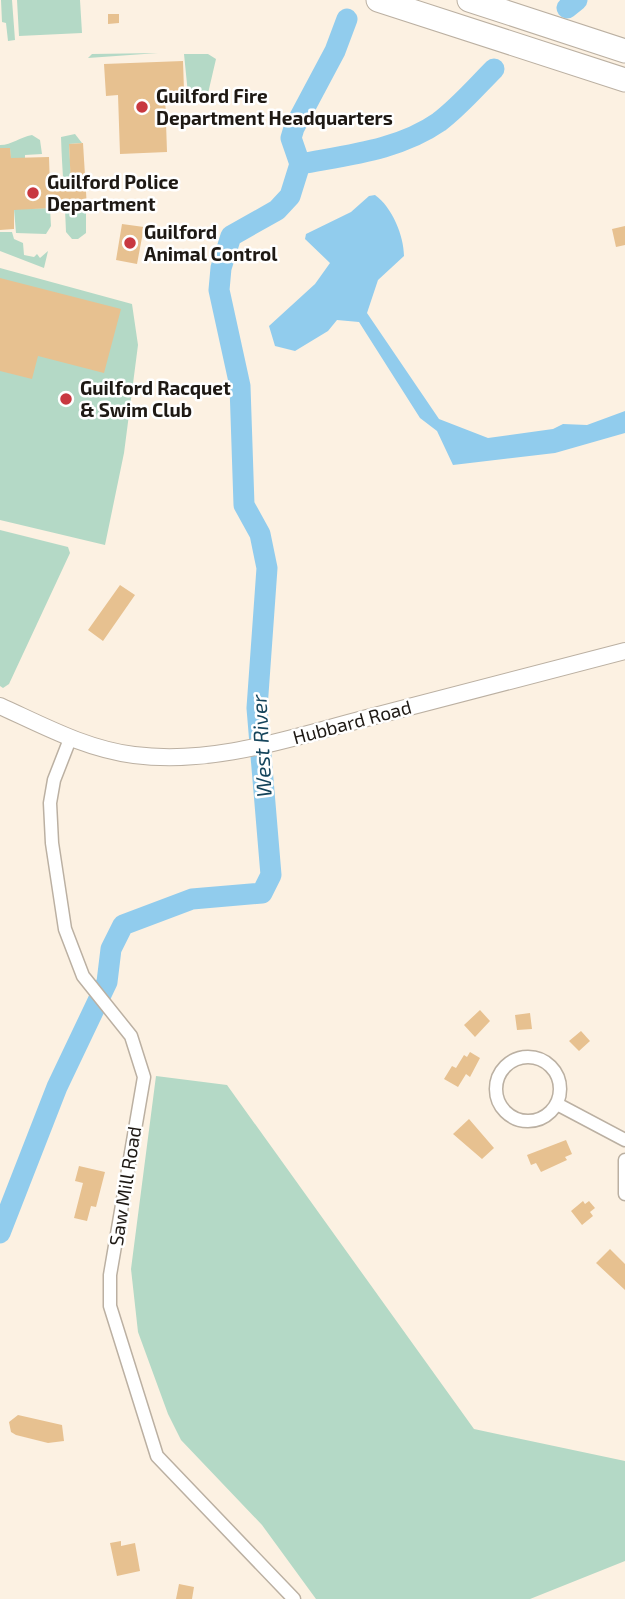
<svg xmlns="http://www.w3.org/2000/svg" width="625" height="1599" font-family="'Exo 2',sans-serif">
  <style>
    .green { fill: #b4d9c6 }
    .water { fill: #91cced }
    .lines { fill: none; stroke-linecap: round; stroke-linejoin: round }
    .river { stroke: #91cced; stroke-width: 21 }
    .building { fill: #e7c190 }
    .minor-casing { stroke: #bbb0a2; stroke-width: 15 }
    .tertiary-casing { stroke: #bbb0a2; stroke-width: 18 }
    .motorway-casing { stroke: #bbb0a2; stroke-width: 25 }
    .minor { stroke: #fff; stroke-width: 12 }
    .tertiary { stroke: #fff; stroke-width: 16 }
    .motorway { stroke: #fff; stroke-width: 23 }
    .poi-dot { fill: #c83840; stroke: #fff; stroke-width: 2.5 }
    .labels { text-anchor: middle; stroke-width: 5; stroke-linejoin: round; paint-order: stroke }
    .poi-label { font-size: 19px; font-weight: bold; fill: #1e1914; stroke: #fff; text-anchor: start }
    .street-label { font-size: 19px; fill: #1e1914; stroke: #fff }
    .water-label { font-size: 21px; font-style: italic; fill: #14445b; stroke: #fff }
  </style>
  <rect width="100%" height="100%" fill="#fcf1e2"/>
  <path class="green" d="M 1,0 L 12,0 L 15,40 L 8,41 L 6,23 L 2,22 Z
    M 17,0 L 80,0 L 82,33 L 19,36 Z
    M 158,53 L 88,58 L 92,54 Z
    M 184,54 L 208,54 L 216,59 L 206,102 L 189,104 Z
    M 75,134 L 82,143 L 69,144 L 73,208 L 86,208 L 86,233 L 78,239 L 72,239 L 66,232 C 65,200 62,170 61,137 Z
    M 32,135 L 40,140 L 42,154 L 25,155 L 25,167 L 11,167 L 10,148 L 0,148 L 0,145 C 12,145 20,137 32,135 Z
    M 50,208 L 51,226 L 46,234 L 16,233 L 14,209 Z
    M 0,232 L 12,232 L 14,239 L 23,243 L 24,255 L 34,257 L 37,254 L 40,258 L 48,251 L 44,268 L 0,251 Z
    M 0,268 L 132,304 L 138,345 L 124,453 L 105,545 L 0,520 Z
    M 0,530 L 68,547 L 70,553 L 9,684 L 3,688 L 0,686 Z
    M 156,1076 L 227,1085 L 474,1429 L 625,1461 L 625,1561 L 530,1599 L 316,1599 L 262,1525 L 181,1440 L 168,1414 L 138,1332 L 131,1269 Z"/>
  <path class="water" d="M 375,195 C 392,207 404,236 404,256 L 378,280 L 367,313 L 439,419 L 488,438 L 553,429 L 563,424 L 587,425 L 625,411 L 625,433 L 555,453 L 453,465 L 437,431 L 420,418 L 359,322 L 337,320 L 328,331 L 295,351 L 275,346 L 269,326 L 315,284 L 330,263 L 305,239 L 306,234 L 351,212 L 369,196 Z"/>
  <g class="lines">
    <path class="river" d="M 567,8 L 577,0
      M 300,164 C 347,155 399,150 439,122 C 459,107 477,86 494,69
      M 300,164 L 291,138 L 294,128 L 335,51 L 347,19
      M 0,1233 L 57,1087 L 107,982 L 111,949 L 123,925 L 192,899 L 262,893 L 271,875 L 257,708 L 267,568 L 260,534 L 244,505 L 240,386 L 219,290 L 221,268 L 231,236 L 277,210 L 290,196 L 300,164"/>
  </g>
  <path class="building" d="M 108,14 L 119,14 L 119,23 L 108,24 Z
    M 183,61 L 184,91 L 165,92 L 167,152 L 120,154 L 118,95 L 106,96 L 104,64 Z
    M 83,143 L 87,208 L 73,208 L 72,202 L 51,203 L 51,208 L 14,210 L 14,229 L 0,230 L 0,148 L 10,148 L 11,158 L 49,157 L 50,187 L 71,186 L 69,144 Z
    M 122,224 L 144,227 L 137,264 L 116,260 Z
    M 625,226 L 625,245 L 616,247 L 612,229 Z
    M 0,278 L 121,309 L 104,373 L 38,356 L 32,379 L 0,371 Z
    M 120,585 L 135,595 L 103,641 L 88,630 Z
    M 480,1010 L 490,1021 L 475,1037 L 464,1025 Z
    M 530,1013 L 532,1029 L 517,1030 L 515,1015 Z
    M 581,1031 L 590,1041 L 579,1051 L 569,1041 Z
    M 470,1052 L 480,1058 L 470,1077 L 466,1074 L 458,1087 L 444,1079 L 452,1066 L 456,1068 L 464,1055 L 467,1057 Z
    M 469,1119 L 494,1148 L 482,1159 L 453,1134 Z
    M 566,1140 L 572,1154 L 565,1157 L 567,1160 L 541,1172 L 536,1163 L 531,1165 L 527,1155 Z
    M 79,1166 L 105,1172 L 96,1207 L 91,1206 L 87,1221 L 74,1218 L 83,1183 L 75,1181 Z
    M 583,1201 L 585,1204 L 589,1201 L 595,1208 L 590,1212 L 593,1216 L 582,1225 L 571,1211 Z
    M 610,1249 L 625,1264 L 625,1290 L 596,1263 Z
    M 18,1415 L 62,1425 L 64,1441 L 48,1443 L 16,1435 L 11,1432 L 9,1422 Z
    M 121,1541 L 121,1546 L 135,1543 L 140,1571 L 117,1576 L 110,1543 Z
    M 179,1584 L 194,1587 L 192,1599 L 176,1599 Z"/>
  <g class="lines">
    <g class="minor-casing">
      <path id="minor" d="M 70,739 L 54,780 L 50,803 L 52,843 L 65,929 L 83,976 L 131,1036 L 144,1077 L 110,1275 L 110,1306 L 157,1456 L 294,1599
        M496 1089a32 32 0 1 1 64 0a32 32 0 1 1-64 0Z
        M 557,1104 L 625,1140
        M 625,1160 L 625,1194"/>
    </g>
    <g class="tertiary-casing">
      <path id="tertiary" d="M 0,706 C 44,726 86,749 134,755 C 213,765 287,739 363,719 C 450,696 537,673 625,651"/>
    </g>
    <g class="motorway-casing">
      <path id="motorway" d="M 378,0 L 625,80
        M 469,0 L 625,51"/>
    </g>
    <use href="#minor" class="minor"/>
    <use href="#tertiary" class="tertiary"/>
    <use href="#motorway" class="motorway"/>
  </g>
  <g class="poi-dot">
    <circle cx="142" cy="107" r="7"/>
    <circle cx="33" cy="193" r="7"/>
    <circle cx="130" cy="243" r="7"/>
    <circle cx="66" cy="399" r="7"/>
  </g>
  <g class="labels">
    <g class="poi-label">
      <text x="156" y="103">Guilford Fire<tspan x="156" dy="22">Department Headquarters</tspan></text>
      <text x="47" y="189">Guilford Police<tspan x="47" dy="22">Department</tspan></text>
      <text x="144" y="239">Guilford<tspan x="144" dy="22">Animal Control</tspan></text>
      <text x="80" y="395">Guilford Racquet<tspan x="80" dy="22">&amp; Swim Club</tspan></text>
    </g>
    <g class="street-label">
      <text transform="translate(352 722) rotate(-15)" y="7">Hubbard Road</text>
      <text transform="translate(125 1186) rotate(-81)" y="7">Saw Mill Road</text>
    </g>
    <g class="water-label">
      <text transform="translate(262 746) rotate(-93)" y="7">West River</text>
    </g>
  </g>
</svg>
